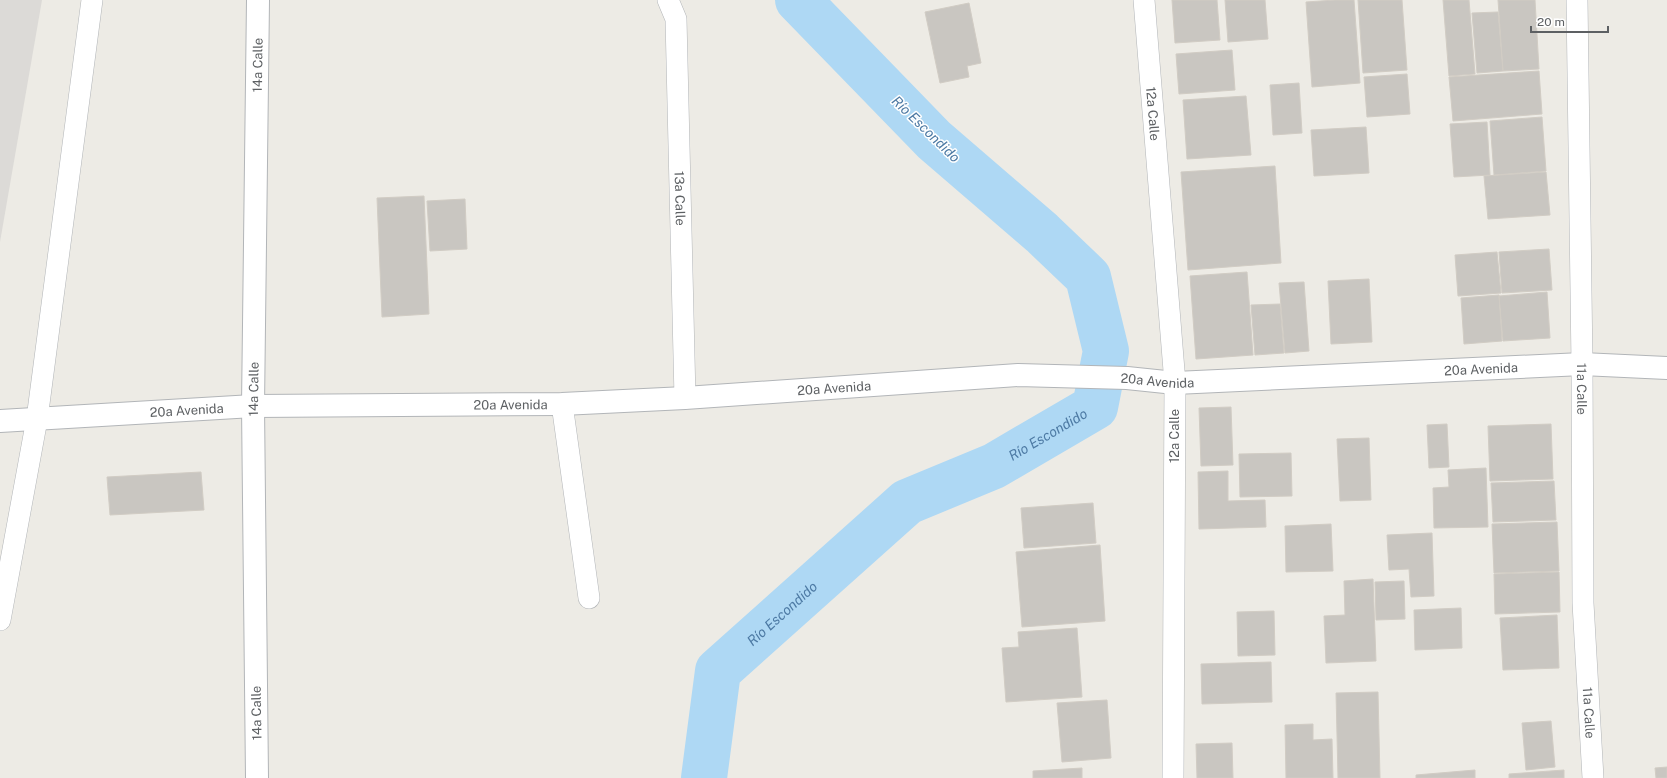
<svg xmlns="http://www.w3.org/2000/svg" width="1667" height="778" font-family="'Public Sans',sans-serif">
  <style>
    .industrial { fill: #dcdad7 }
    .lines { fill: none; stroke-linecap: round; stroke-linejoin: round }
    .river { stroke: #aed8f4; stroke-width: 46 }
    .building { fill: #c9c6c1; stroke: #d1ccc4 }
    .minor-casing { stroke: #b2b5b8; stroke-width: 22 }
    .tertiary-casing { stroke: #b2b5b8; stroke-width: 24 }
    .minor { stroke: #fff; stroke-width: 21 }
    .tertiary { stroke: #fff; stroke-width: 22 }
    .labels { text-anchor: middle; stroke-width: 3; stroke-linejoin: round; paint-order: stroke }
    .street-label { font-size: 13px; fill: #5d6063; stroke: #fff }
    .water-label { font-size: 14px; font-style: italic; fill: #4d7aa4; stroke: #fff }
  </style>
  <rect width="100%" height="100%" fill="#edebe5"/>
  <path class="industrial" d="M 0,0 L 42,0 L 0,242 Z"/>
  <g class="lines">
    <path class="river" id="s1" d="M 704,778 L 718,671 L 907,502 L 994,466 L 1095,407 L 1106,351 L 1088,277 L 1042,233 L 934,140 L 798,0"/>
  </g>
  <path class="building" d="M 1172,0 L 1217,0 L 1220,40 L 1175,43 Z
    M 1225,0 L 1265,0 L 1268,39 L 1228,42 Z
    M 1335,0 L 1354,0 L 1360,83 L 1312,87 L 1306,2 Z
    M 1358,0 L 1402,0 L 1407,70 L 1363,73 Z
    M 1443,0 L 1469,0 L 1475,74 L 1449,76 Z
    M 1498,0 L 1535,0 L 1539,69 L 1503,71 Z
    M 969,3 L 981,63 L 967,66 L 969,77 L 940,83 L 925,12 Z
    M 1498,12 L 1503,71 L 1477,73 L 1472,13 Z
    M 1232,50 L 1235,90 L 1179,94 L 1176,54 Z
    M 1539,71 L 1542,114 L 1453,121 L 1449,77 Z
    M 1407,74 L 1410,114 L 1367,117 L 1364,77 Z
    M 1299,83 L 1302,133 L 1273,135 L 1270,85 Z
    M 1246,96 L 1251,155 L 1187,159 L 1183,100 Z
    M 1542,117 L 1546,171 L 1494,175 L 1490,121 Z
    M 1487,122 L 1490,175 L 1454,177 L 1450,124 Z
    M 1366,127 L 1369,173 L 1314,176 L 1311,130 Z
    M 1275,166 L 1281,263 L 1188,270 L 1181,172 Z
    M 1546,172 L 1550,215 L 1488,219 L 1484,176 Z
    M 424,196 L 429,314 L 382,317 L 377,198 Z
    M 465,199 L 467,249 L 430,251 L 427,201 Z
    M 1549,249 L 1552,290 L 1502,293 L 1499,252 Z
    M 1497,252 L 1501,293 L 1458,296 L 1455,255 Z
    M 1247,272 L 1253,355 L 1196,359 L 1190,276 Z
    M 1369,279 L 1372,342 L 1331,344 L 1328,281 Z
    M 1304,282 L 1309,351 L 1285,353 L 1279,283 Z
    M 1547,292 L 1550,338 L 1503,341 L 1499,296 Z
    M 1499,295 L 1502,341 L 1464,344 L 1461,298 Z
    M 1280,304 L 1284,353 L 1255,355 L 1251,305 Z
    M 1231,407 L 1233,465 L 1201,466 L 1199,408 Z
    M 1447,424 L 1449,467 L 1429,468 L 1427,425 Z
    M 1551,424 L 1553,479 L 1490,481 L 1488,426 Z
    M 1369,438 L 1371,500 L 1340,501 L 1337,439 Z
    M 1291,453 L 1292,496 L 1240,497 L 1239,454 Z
    M 1486,468 L 1488,527 L 1434,528 L 1433,488 L 1449,487 L 1448,470 Z
    M 1228,471 L 1228,501 L 1265,500 L 1266,527 L 1199,529 L 1198,472 Z
    M 201,472 L 204,510 L 110,515 L 107,477 Z
    M 1554,481 L 1556,520 L 1493,522 L 1491,483 Z
    M 1093,503 L 1096,543 L 1024,548 L 1021,508 Z
    M 1557,522 L 1559,571 L 1494,573 L 1492,524 Z
    M 1331,524 L 1333,571 L 1286,572 L 1285,526 Z
    M 1432,533 L 1434,596 L 1411,597 L 1409,569 L 1389,570 L 1387,535 Z
    M 1100,545 L 1105,621 L 1022,627 L 1016,552 Z
    M 1559,572 L 1560,612 L 1495,614 L 1494,574 Z
    M 1373,579 L 1376,661 L 1326,663 L 1324,616 L 1345,615 L 1344,581 Z
    M 1404,581 L 1405,619 L 1376,620 L 1375,582 Z
    M 1461,608 L 1462,648 L 1415,650 L 1414,610 Z
    M 1274,611 L 1275,655 L 1238,656 L 1237,612 Z
    M 1557,615 L 1559,668 L 1503,670 L 1500,618 Z
    M 1077,628 L 1082,697 L 1006,702 L 1002,648 L 1019,647 L 1018,632 Z
    M 1271,662 L 1272,702 L 1202,704 L 1201,664 Z
    M 1378,692 L 1380,778 L 1338,778 L 1336,693 Z
    M 1107,700 L 1111,758 L 1062,762 L 1057,703 Z
    M 1551,721 L 1555,767 L 1526,770 L 1522,723 Z
    M 1313,724 L 1313,740 L 1332,739 L 1333,778 L 1286,778 L 1285,725 Z
    M 1232,743 L 1233,778 L 1197,778 L 1196,744 Z
    M 1667,767 L 1667,778 L 1656,778 L 1655,768 Z
    M 1082,768 L 1082,778 L 1033,778 L 1033,771 Z
    M 1475,770 L 1475,778 L 1416,778 L 1416,775 Z
    M 1564,770 L 1564,778 L 1509,778 L 1509,774 Z"/>
  <g class="lines">
    <g class="minor-casing">
      <g id="minor">
        <path id="s2" d="M 668,0 L 676,19 L 685,398"/>
        <path id="s3" d="M 1144,0 L 1175,383 L 1173,778"/>
        <path id="s4" d="M 1577,0 L 1582,364 L 1583,603 L 1593,778"/>
        <path d="M 562,404 L 589,598"/>
        <path d="M 0,620 L 37,419 L 92,0"/>
      </g>
    </g>
    <g class="tertiary-casing">
      <g id="tertiary">
        <path id="s5" d="M 0,421 L 253,406 L 562,404 L 685,398 L 1018,375 L 1127,378 L 1175,383 L 1582,364 L 1667,368"/>
        <path id="s6" d="M 257,778 L 253,406 L 258,0"/>
      </g>
    </g>
    <use href="#minor" class="minor"/>
    <use href="#tertiary" class="tertiary"/>
  </g>
  <g class="labels">
    <g class="street-label">
      <text dy="5" stroke="none"><textPath href="#s6" startOffset="713">14a Calle</textPath></text>
      <text dy="5" stroke="none"><textPath href="#s3" startOffset="114">12a Calle</textPath></text>
      <text dy="5" stroke="none"><textPath href="#s2" startOffset="200">13a Calle</textPath></text>
      <text dy="5" stroke="none"><textPath href="#s5" startOffset="1483">20a Avenida</textPath></text>
      <text dy="5" stroke="none"><textPath href="#s5" startOffset="1159">20a Avenida</textPath></text>
      <text dy="5" stroke="none"><textPath href="#s5" startOffset="835">20a Avenida</textPath></text>
      <text dy="5" stroke="none"><textPath href="#s6" startOffset="389">14a Calle</textPath></text>
      <text dy="5" stroke="none"><textPath href="#s4" startOffset="389">11a Calle</textPath></text>
      <text dy="5" stroke="none"><textPath href="#s5" startOffset="511">20a Avenida</textPath></text>
      <text dy="5" stroke="none"><textPath href="#s5" startOffset="187">20a Avenida</textPath></text>
      <text transform="translate(1174 436) rotate(-90)" y="5">12a Calle</text>
      <text transform="translate(256 713) rotate(-91)" y="5">14a Calle</text>
      <text dy="5" stroke="none"><textPath href="#s4" startOffset="713">11a Calle</textPath></text>
    </g>
    <g class="water-label">
      <text transform="translate(926 129) rotate(44)" y="5">Río Escondido</text>
      <text dy="5" stroke="none"><textPath href="#s1" startOffset="518">Río Escondido</textPath></text>
      <text dy="5" stroke="none"><textPath href="#s1" startOffset="194">Río Escondido</textPath></text>
    </g>
  </g>
  <path d="M1531 26v6h77v-6" fill="none" stroke="#5d6063" stroke-width="2"/>
  <text x="1537" y="26" font-size="12" fill="#5d6063" stroke="#ffffff" stroke-width="3" paint-order="stroke">20 m</text>
</svg>
